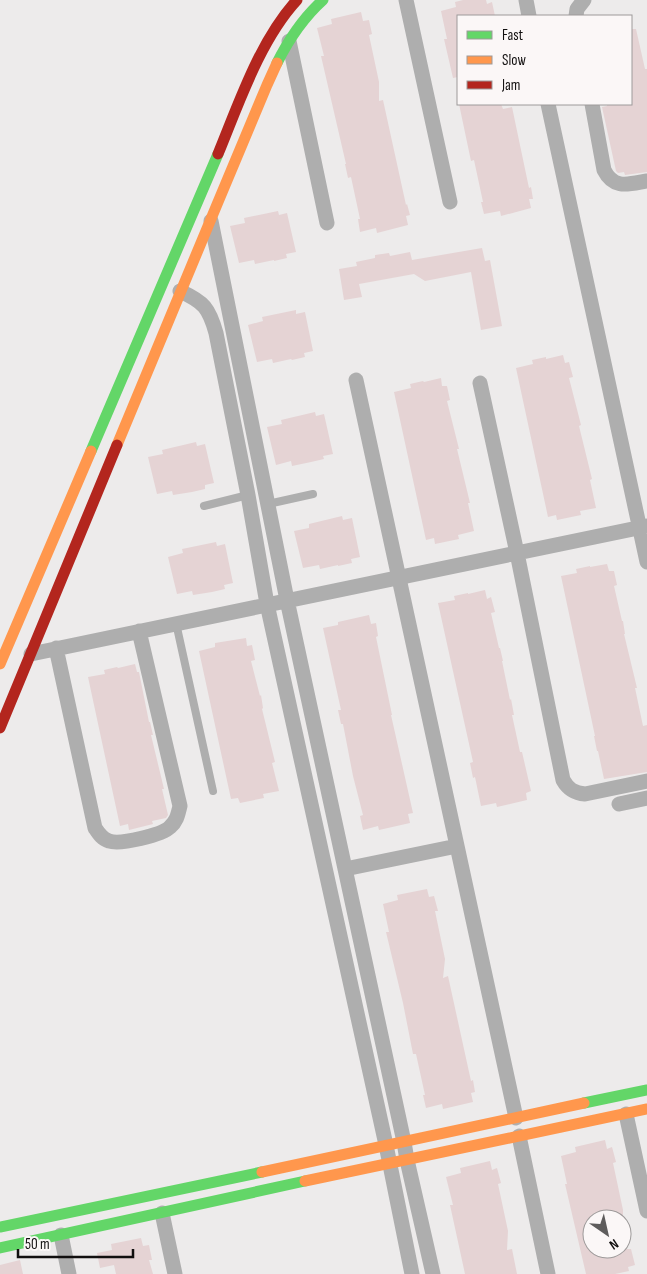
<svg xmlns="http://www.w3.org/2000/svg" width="647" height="1274" font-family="'Sofia Sans Condensed',sans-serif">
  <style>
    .building { fill: #e5d3d4 }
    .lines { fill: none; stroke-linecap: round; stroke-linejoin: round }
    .lane { stroke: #aeaeae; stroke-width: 8 }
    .street { stroke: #aeaeae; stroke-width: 15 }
    .fast { stroke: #63d668; stroke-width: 11 }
    .slow { stroke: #ff974d; stroke-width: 11 }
    .jam { stroke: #b3261e; stroke-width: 11 }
  </style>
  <rect width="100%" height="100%" fill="#edebeb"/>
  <path class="building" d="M 463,0 L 486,0 L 487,4 L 492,2 L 495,16 L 458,16 L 458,77 L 453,78 L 444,39 L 447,39 L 441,11 L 456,7 L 455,2 Z
    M 361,12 L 363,21 L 369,20 L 372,34 L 369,35 L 379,82 L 379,101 L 383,100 L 406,205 L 407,204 L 410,215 L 406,216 L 408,225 L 377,233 L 376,228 L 360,232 L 358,219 L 360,219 L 351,177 L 348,178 L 345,164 L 346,164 L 321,56 L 324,56 L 317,28 L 332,24 L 331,19 Z
    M 631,29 L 636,29 L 645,69 L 647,69 L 647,172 L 625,175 L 624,172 L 618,173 L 616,171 L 602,107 L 607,106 L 607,104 L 631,104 Z
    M 459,104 L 501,104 L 503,109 L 512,107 L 529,188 L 531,187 L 533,199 L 529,199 L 531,208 L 501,216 L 500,211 L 484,214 L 481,202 L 483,202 L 474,160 L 471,161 Z
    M 278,211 L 279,215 L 287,213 L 296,252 L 286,254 L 287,258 L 274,261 L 274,260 L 255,264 L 254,260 L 239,263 L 230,226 L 245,223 L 244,218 Z
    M 482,248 L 485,261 L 490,260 L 502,326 L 481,330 L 471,272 L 425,281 L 414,274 L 359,284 L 362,297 L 344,300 L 339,269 L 357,266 L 356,262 L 375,258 L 375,255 L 389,253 L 390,256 L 410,252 L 412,260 Z
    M 296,310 L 296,314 L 305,312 L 313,351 L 304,353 L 305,357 L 292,360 L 291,359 L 273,363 L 272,359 L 257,362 L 248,325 L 263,321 L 262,317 Z
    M 563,355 L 565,363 L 569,362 L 573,377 L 569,378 L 581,425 L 579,426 L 592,479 L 590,480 L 596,508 L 580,511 L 581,515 L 557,520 L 556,515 L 548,517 L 516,368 L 533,364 L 532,360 L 546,357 L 546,359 Z
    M 441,378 L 442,386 L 447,386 L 450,400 L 447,401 L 459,449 L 457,449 L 470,503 L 468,503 L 474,531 L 458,535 L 459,539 L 435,544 L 434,538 L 426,540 L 394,392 L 411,388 L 410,384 L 423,381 L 424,382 Z
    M 315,412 L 316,416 L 324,414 L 333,454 L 323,456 L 324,459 L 311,462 L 292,466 L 291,461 L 276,465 L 267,427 L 282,424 L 281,420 Z
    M 196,442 L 197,446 L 205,444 L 214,483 L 205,485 L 205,489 L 192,492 L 173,495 L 172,491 L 157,494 L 148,457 L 163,454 L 162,450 Z
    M 342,516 L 343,520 L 352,518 L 360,557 L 351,559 L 352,563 L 338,566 L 338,565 L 320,569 L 319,565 L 303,568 L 294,531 L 309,528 L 309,524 Z
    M 216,542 L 217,546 L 225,544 L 233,583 L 224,585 L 225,589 L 212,592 L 193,595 L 192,591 L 177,594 L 168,557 L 183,553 L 182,549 Z
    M 607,564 L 609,571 L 614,571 L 617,585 L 614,586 L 622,621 L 623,621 L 625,634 L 624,634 L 637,688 L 635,688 L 643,726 L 647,725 L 647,772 L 604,779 L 598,751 L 597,751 L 594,736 L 595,736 L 561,576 L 577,573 L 576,569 L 590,566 L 590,567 Z
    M 485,590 L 487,599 L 491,597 L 495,612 L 491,613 L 499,648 L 500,648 L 503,661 L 502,661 L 510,700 L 511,699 L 514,715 L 512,715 L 520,752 L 522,752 L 531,791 L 526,793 L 527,800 L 497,807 L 496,803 L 481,806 L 475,777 L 473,778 L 470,763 L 473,762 L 438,603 L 455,600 L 454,596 L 468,593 L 468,594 Z
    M 369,615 L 371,624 L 376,623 L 378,636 L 376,637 L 392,715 L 391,715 L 413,813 L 408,814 L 410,823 L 379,830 L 378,826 L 363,830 L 360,816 L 363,815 L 353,776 L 343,724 L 341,724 L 338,710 L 341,710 L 323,628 L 338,625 L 338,622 Z
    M 246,638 L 247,646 L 252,645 L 255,660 L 251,661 L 260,696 L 261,695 L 263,708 L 262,709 L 275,762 L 272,763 L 279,791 L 263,794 L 264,798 L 240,803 L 238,798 L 231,799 L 199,651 L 215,647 L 215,643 Z
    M 135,664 L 137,672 L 139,672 L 149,722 L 150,722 L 153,735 L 151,735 L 164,789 L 162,789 L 168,815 L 166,818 L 152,821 L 153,824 L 129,830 L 128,824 L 120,826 L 88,677 L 105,674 L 104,670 L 117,667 L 118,668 Z
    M 427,889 L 429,897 L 434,896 L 438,911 L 435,911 L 445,959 L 443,978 L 448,976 L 471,1081 L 473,1080 L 475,1092 L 471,1093 L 473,1102 L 443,1109 L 442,1104 L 426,1108 L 423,1095 L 425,1095 L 416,1054 L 413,1054 L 403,1003 L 386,932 L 389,932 L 383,904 L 398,900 L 397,895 Z
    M 605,1140 L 607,1149 L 612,1147 L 616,1162 L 613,1163 L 623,1210 L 623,1219 L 592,1219 L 592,1249 L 631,1249 L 635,1265 L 628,1267 L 629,1271 L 615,1274 L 586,1274 L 565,1184 L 567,1184 L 561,1156 L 576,1152 L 575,1147 Z
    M 490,1161 L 492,1170 L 497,1168 L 501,1183 L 498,1184 L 508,1231 L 507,1250 L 512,1249 L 517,1274 L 465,1274 L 450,1205 L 453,1205 L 446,1177 L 461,1173 L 460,1168 Z
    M 141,1238 L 143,1246 L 149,1245 L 152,1260 L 149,1260 L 153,1274 L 116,1274 L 114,1265 L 100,1268 L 97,1253 L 112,1250 L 111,1244 Z
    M 20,1260 L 23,1274 L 0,1274 L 0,1265 Z"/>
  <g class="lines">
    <path class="lane" d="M 268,504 L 313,494
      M 204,506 L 248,495
      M 176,623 L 213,791"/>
    <path class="street" d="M 406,0 L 450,202
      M 526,0 L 529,16
      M 576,16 L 577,9 L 584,0
      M 289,41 L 327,223
      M 548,104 L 647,562
      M 592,104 L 604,170 C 614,190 629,184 647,181
      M 211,221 L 287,600 L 404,1142 L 407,1160 L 433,1274
      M 180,291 C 204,302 209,308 216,333 L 248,495 L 267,604 L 386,1145 L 412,1274
      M 356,380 L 516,1118
      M 480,383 L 517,553 L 563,780 C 568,789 574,793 585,794 L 647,781
      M 56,648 L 95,828 C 99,834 102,839 109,841 C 120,845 162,835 170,827 C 177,821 178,814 180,806 L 139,631
      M 31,654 L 647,526
      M 619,804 L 647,798
      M 345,869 L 457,846
      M 626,1114 L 647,1211
      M 519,1136 L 548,1274
      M 162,1213 L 175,1274
      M 61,1235 L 69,1274"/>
    <path class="fast" d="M 277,63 C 289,39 303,18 323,0
      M 91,451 L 218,154
      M 584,1103 L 647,1090
      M 0,1227 L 262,1172
      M 0,1248 L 305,1181"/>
    <path class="slow" d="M 117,445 C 166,325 217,205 267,85 L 277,63
      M 0,664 L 91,451
      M 262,1172 L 584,1103
      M 305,1181 L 647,1109"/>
    <path class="jam" d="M 218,154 C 239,103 260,40 297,0
      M 0,728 L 117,445"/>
  </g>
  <rect x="457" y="15" width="175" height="90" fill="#fbf7f7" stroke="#9d9a9a"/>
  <rect x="467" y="31" width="25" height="8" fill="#63d668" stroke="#9d9a9a"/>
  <text x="502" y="40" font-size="15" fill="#110f0f">Fast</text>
  <rect x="467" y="56" width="25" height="8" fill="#ff974d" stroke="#9d9a9a"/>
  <text x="502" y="65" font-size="15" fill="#110f0f">Slow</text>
  <rect x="467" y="81" width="25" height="8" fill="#b3261e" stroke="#9d9a9a"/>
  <text x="502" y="90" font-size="15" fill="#110f0f">Jam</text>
  <g transform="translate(607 1234) rotate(146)"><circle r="24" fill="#fbf7f7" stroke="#9d9a9a"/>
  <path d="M0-4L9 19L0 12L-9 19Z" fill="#5e5c5c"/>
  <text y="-8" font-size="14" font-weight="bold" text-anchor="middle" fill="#110f0f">N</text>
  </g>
  <path d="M18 1249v8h115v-8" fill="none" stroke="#110f0f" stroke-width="2.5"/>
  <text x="25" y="1249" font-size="15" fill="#110f0f" stroke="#fbf7f7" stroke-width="4" paint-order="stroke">50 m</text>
</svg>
